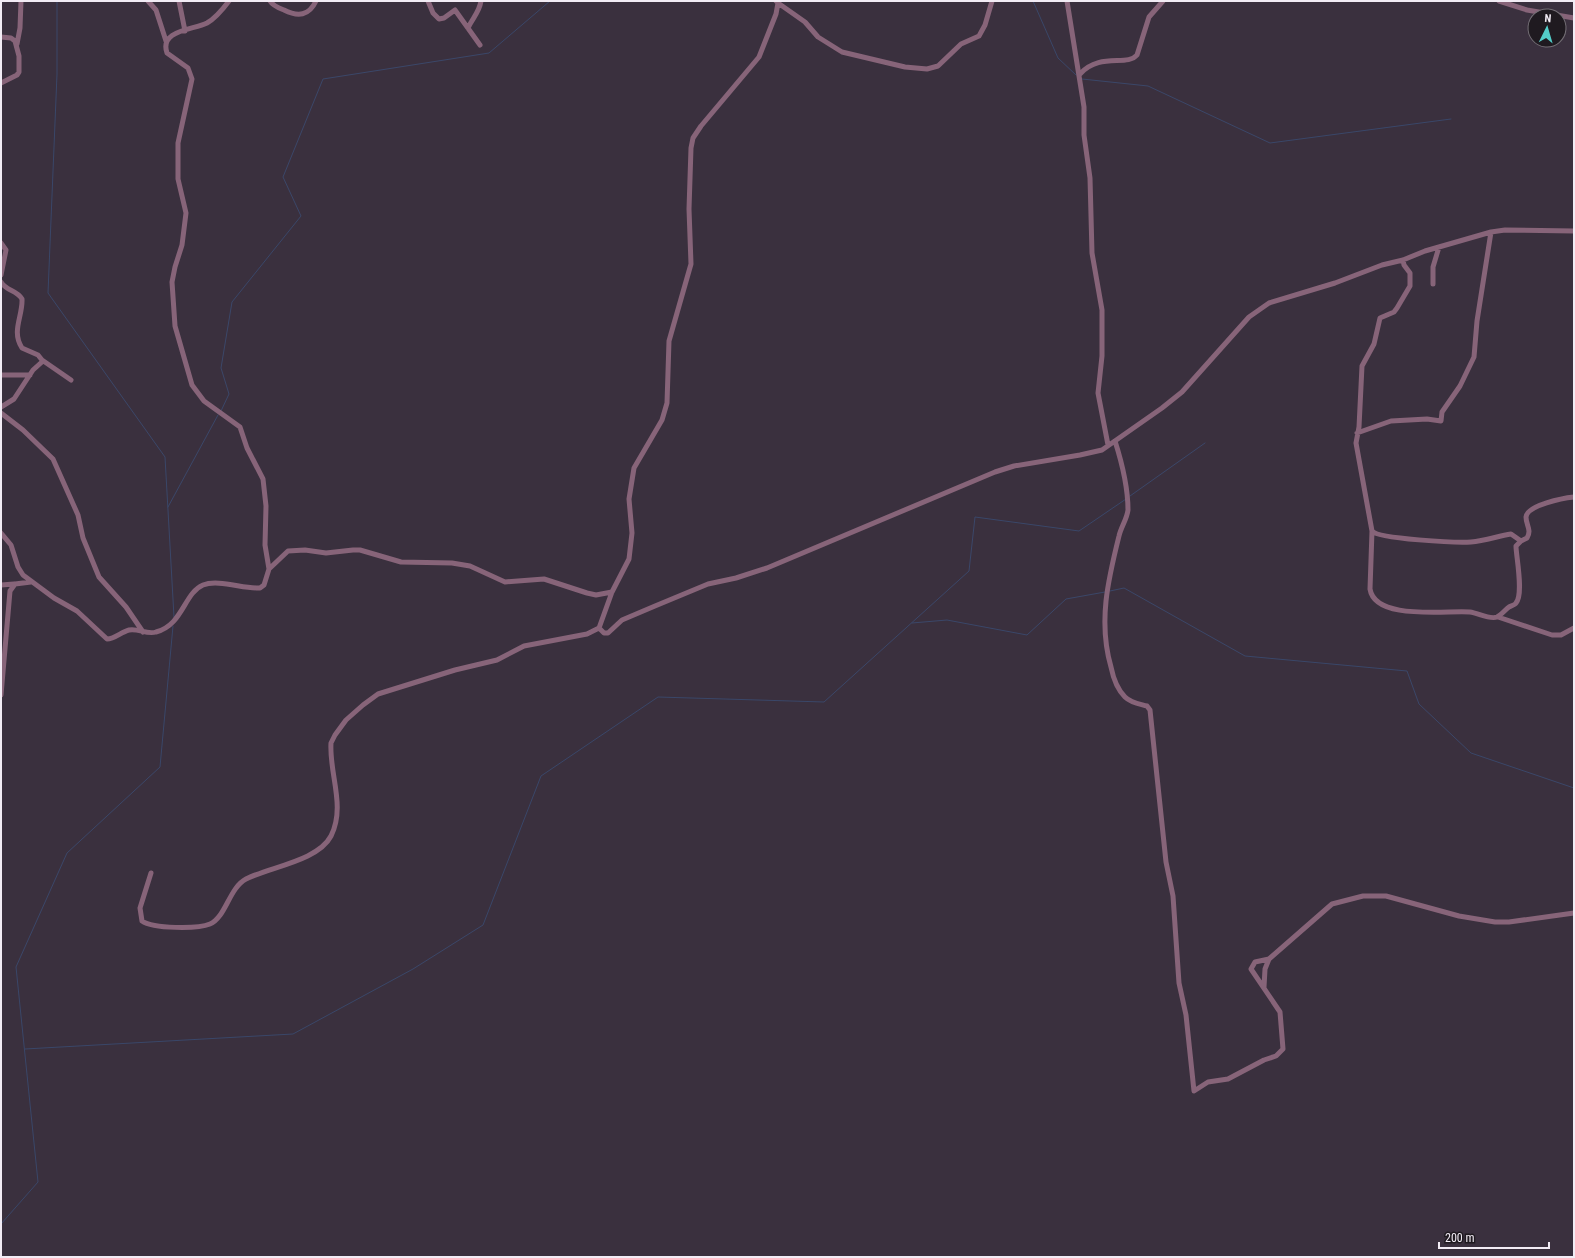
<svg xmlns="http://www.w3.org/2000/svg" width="1575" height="1258" font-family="'Roboto Condensed',sans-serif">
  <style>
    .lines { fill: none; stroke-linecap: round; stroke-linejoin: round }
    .stream { stroke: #3a4769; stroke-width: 1 }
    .minor { stroke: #876479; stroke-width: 5 }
  </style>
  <rect width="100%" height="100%" fill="#3a303e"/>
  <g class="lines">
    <path class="stream" d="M 57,1 L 57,74 L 48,293 L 165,457 L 174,617
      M 1033,1 L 1058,58 L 1076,75
      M 1082,79 L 1148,86 L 1270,143 L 1451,119
      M 221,411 L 229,394 L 221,368 L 232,302 L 301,216 L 283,177 L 323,79 L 489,53 L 550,1
      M 1130,496 L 1205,443
      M 168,507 L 218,415
      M 1110,591 L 1124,588 L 1245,656 L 1407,671 L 1419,704 L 1471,753 L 1574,788
      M 912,623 L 947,620 L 1027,635 L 1066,599 L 1105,592
      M 25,1049 L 293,1034 L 413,969 L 483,925 L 541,776 L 658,697 L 824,702 L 969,571 L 975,517 L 1079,531 L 1126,499
      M 1,1224 L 38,1182 L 16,967 L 67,853 L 160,767 L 173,626"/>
    <path class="minor" d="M 148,1 L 156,10 L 166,41
      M 179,1 L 185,31
      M 229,1 C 223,9 216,18 207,23 C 193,30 159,30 167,53 L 188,68 L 192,79 L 178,143 L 178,179 L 186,213 L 182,245 L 175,267 L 172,282 L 175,326 L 192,385 L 204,401 L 240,427 L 247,448 L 263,479 L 266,506 L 265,545 L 269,569
      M 270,1 C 273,6 279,8 284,10 C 298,17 309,16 316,1
      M 428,1 L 433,13 L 439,19 L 444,18 L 455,10 L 480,45
      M 1067,1 L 1084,107 L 1084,135 L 1090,178 L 1092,253 L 1102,310 L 1102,356 L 1098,393 L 1108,445
      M 1499,1 L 1527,10 L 1574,18
      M 778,3 L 805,22 L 818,37 L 842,52 L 905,67 L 927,69 L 938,66 L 961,44 L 979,36 L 985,25 L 992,1
      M 468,28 C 473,17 479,13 481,1
      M 1,37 L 11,38 L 15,41 L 19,56 L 19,72 L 17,75 L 1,83
      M 17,44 L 20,28 L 21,1
      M 1080,74 C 1100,52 1127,67 1137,55 L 1149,17 L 1163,1
      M 1,243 L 6,250 L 1,275
      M 1403,260 L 1404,265 L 1410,273 L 1410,286 L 1397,308 L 1394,312 L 1380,318 L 1374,344 L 1362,366 L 1359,427 L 1356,443 L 1372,531 C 1378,539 1458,543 1471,542 C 1485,541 1498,536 1511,534 L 1521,541 L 1527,538 C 1532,530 1526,525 1526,517 C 1527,505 1564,498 1574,497
      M 1,282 C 6,291 17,290 22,299 C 23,316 11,331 22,348 L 38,355 L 42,360 L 71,380
      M 1433,284 L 1433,267 L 1439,247
      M 1,375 L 30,375
      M 1,407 L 14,399 L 33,370 L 43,361
      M 1,413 L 23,430 L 53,459 L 78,515 L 83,538 L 99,577 L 126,607 L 143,632
      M 1357,433 L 1391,421 L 1427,419 L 1441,421 L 1442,412 L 1460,386 L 1474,357 L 1477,321 L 1491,232
      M 1115,441 C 1122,463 1128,487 1128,510 C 1127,519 1121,527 1119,536 C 1108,580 1098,622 1111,667 C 1113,677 1118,690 1125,697 C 1131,703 1140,704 1147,706 L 1150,710 L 1166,862 L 1173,896 L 1179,983 L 1186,1015 L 1194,1091 L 1208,1082 L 1228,1079 L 1264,1060 L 1276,1056 L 1283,1049 L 1280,1012 L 1251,969 L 1255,962 L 1269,959 L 1332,904 L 1363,896 L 1386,896 L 1459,916 L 1495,922 L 1509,922 L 1574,913
      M 1372,531 L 1370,589 C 1375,621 1447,610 1470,612 C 1478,613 1490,620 1497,617 C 1501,615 1505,610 1509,607 C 1511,606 1515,605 1516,603 C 1524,594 1516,556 1516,546 L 1521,541
      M 1,533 L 11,545 L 18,567 L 23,575 L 54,598 L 77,611 L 107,639 C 115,639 121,632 129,630 C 138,628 147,635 156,632 C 183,625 184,593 203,585 C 218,579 244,589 260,588 L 264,585 L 269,569 L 288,551 L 305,550 L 326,553 L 353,550 L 360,550 L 401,562 L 452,563 L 470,566 L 505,582 L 544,579 L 587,593 L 596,595 L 612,592
      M 1,585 L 14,584
      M 1498,617 L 1552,635 L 1561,635 L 1574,628
      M 599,628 L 604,633 L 608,633 L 622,620 L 655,606 L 708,584 L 736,578 L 767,568 L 995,472 L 1014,466 L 1080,455 L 1102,450 L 1162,408 L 1182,392 L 1249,317 L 1269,303 L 1335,283 L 1382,265 L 1403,260 L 1425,251 L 1491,232 L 1505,230 L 1574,231
      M 1,695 L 10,591 L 15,584 L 31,582
      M 151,873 L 140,908 L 142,921 C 153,929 198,929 210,924 C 226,917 229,888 246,879 C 269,867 318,861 331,836 C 346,806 329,774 331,743 L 335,735 L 346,720 L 363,705 L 378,694 L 455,670 L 497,660 L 524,646 L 587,634 L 599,628 L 612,592 L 629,559 L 632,533 L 629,499 L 634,468 L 662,420 L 667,403 L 669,341 L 691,264 L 689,209 L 691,148 L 693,138 L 701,126 L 759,57 L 776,14 L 778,3 L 776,1
      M 1264,987 L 1265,969 L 1269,959"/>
  </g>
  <rect width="1575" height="1258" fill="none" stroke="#f2ecf5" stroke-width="4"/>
  <g transform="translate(1547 28) rotate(5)"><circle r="19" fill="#1f1a20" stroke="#736e75"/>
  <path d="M0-3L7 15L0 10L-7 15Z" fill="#53cdc9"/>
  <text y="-6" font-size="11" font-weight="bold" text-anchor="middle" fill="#f2ecf5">N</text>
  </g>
  <path d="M1439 1242v6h110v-6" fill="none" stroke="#f2ecf5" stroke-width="2"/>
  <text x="1445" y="1242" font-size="12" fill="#f2ecf5" stroke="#1f1a20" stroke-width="3" paint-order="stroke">200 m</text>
</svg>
